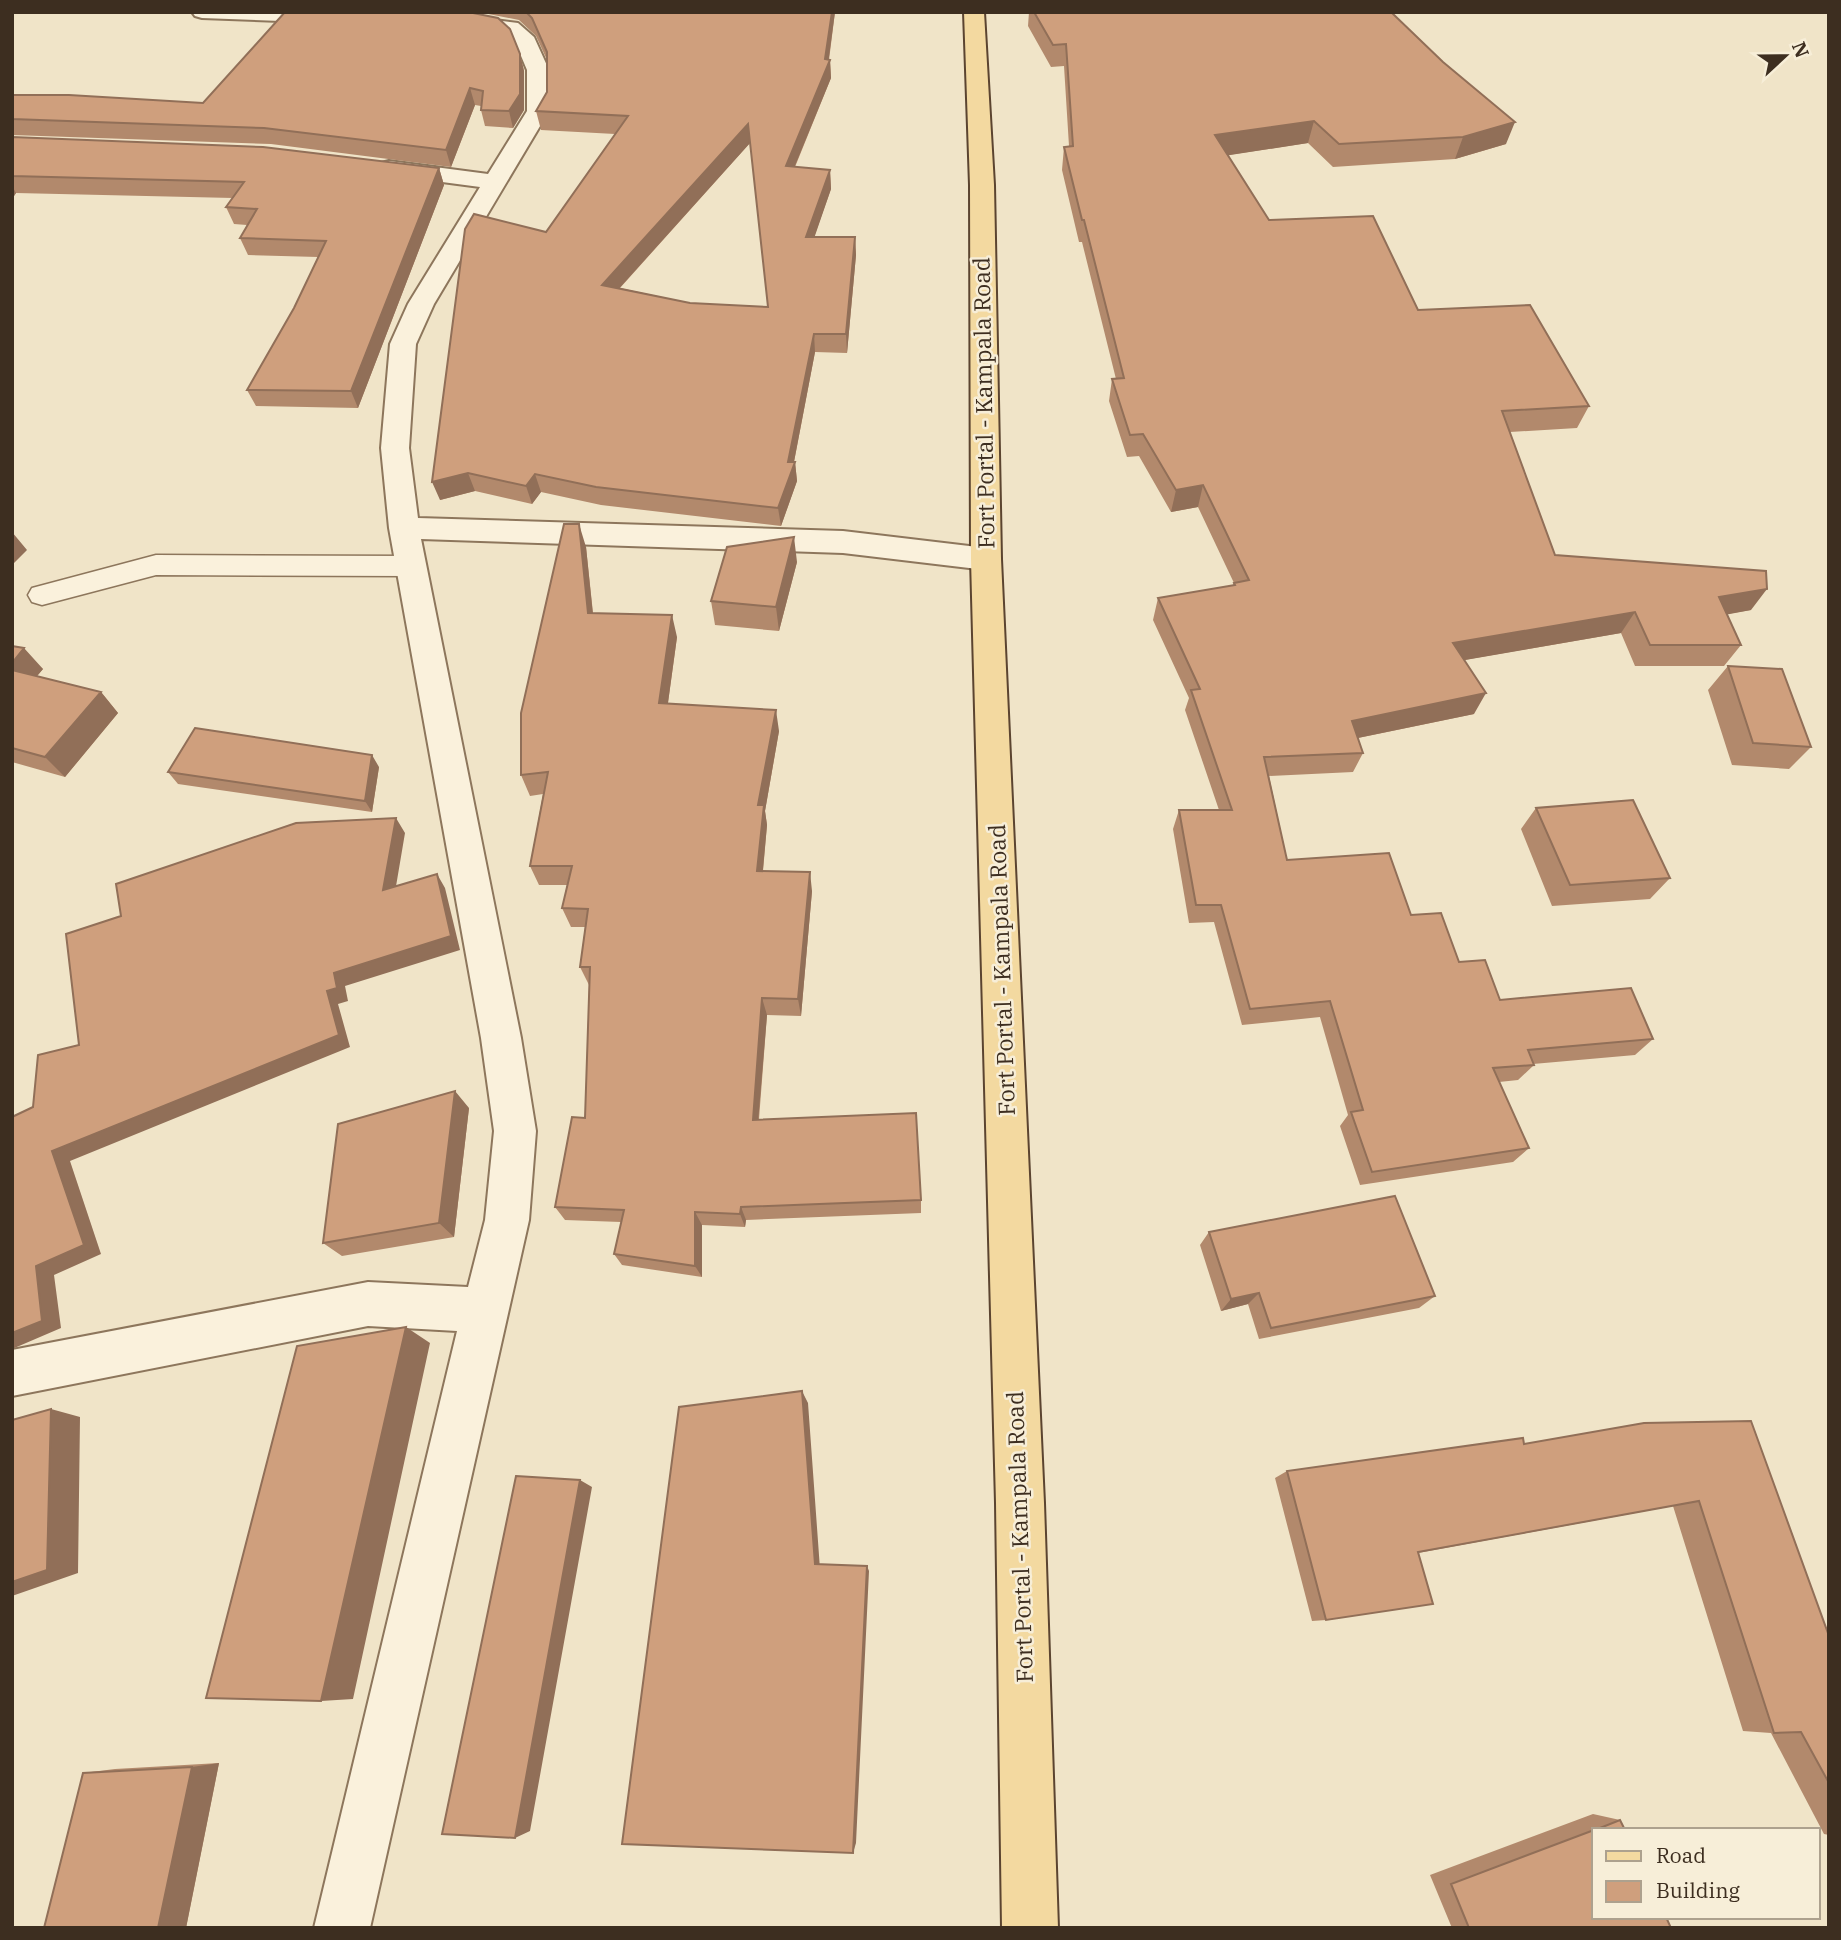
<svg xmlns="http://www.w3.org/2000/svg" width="1841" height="1940" font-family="'IBM Plex Serif',serif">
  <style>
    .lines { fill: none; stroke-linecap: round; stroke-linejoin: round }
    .service-casing { stroke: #8d765c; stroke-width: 3 }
    .minor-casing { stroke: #8d765c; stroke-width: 4 }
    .primary-casing { stroke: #5b4430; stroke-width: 4 }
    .service { fill: #faf1dc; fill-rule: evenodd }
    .minor { fill: #faf1dc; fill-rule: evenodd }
    .primary { fill: #f3d9a0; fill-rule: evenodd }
    .wall { fill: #b2896c; fill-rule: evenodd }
    .shaded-wall { fill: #916f58 }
    .building { fill: #cf9f7d; stroke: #916f58; stroke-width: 2; fill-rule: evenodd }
    .labels { text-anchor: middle; stroke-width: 5; stroke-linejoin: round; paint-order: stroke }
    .street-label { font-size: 23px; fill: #3d2e20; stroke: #f7eed8 }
  </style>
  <rect width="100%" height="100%" fill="#f0e4c8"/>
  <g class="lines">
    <g class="service-casing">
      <path id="service" d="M 156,555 L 411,556 L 421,559 L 425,566 L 421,573 L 411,576 L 156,575 L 42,605 L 32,602 L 28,595 L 32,588 Z"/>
    </g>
    <g class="minor-casing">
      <path id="minor" d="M 192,12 L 340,12 L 344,17 L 341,21 L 334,23 L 202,18 L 195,16 Z
        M 457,15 L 518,23 L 534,37 L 549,70 L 549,111 L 434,304 L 416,344 L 409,448 L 418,518 L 843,531 L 986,548 L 997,551 L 1001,559 L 997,567 L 986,570 L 843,553 L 421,539 L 521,1038 L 536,1131 L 529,1220 L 370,1928 L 314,1928 L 457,1331 L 368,1326 L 12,1396 L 12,1350 L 368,1282 L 468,1287 L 485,1220 L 494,1131 L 481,1038 L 389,528 L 381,448 L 390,344 L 408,304 L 480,187 L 389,175 L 381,173 L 377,168 L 381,163 L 389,161 L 488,174 L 527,111 L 527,70 L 516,44 L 505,33 L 450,25 L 447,21 L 450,17 Z"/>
    </g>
    <g class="primary-casing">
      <path id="primary" d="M 964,12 L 984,12 L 994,185 L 1001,559 L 1044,1503 L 1058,1928 L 1002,1928 L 996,1503 L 971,559 L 970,185 Z"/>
    </g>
    <use href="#service" class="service"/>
    <use href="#minor" class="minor"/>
    <use href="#primary" class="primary"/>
  </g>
  <path class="wall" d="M 466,12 L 835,12 L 829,60 L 830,60 L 831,78 L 795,167 L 830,170 L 831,189 L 814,237 L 855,237 L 856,255 L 847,353 L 815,352 L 794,462 L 795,462 L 797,481 L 781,526 L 601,505 L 541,492 L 532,504 L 475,491 L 440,500 L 546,232 L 615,134 L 541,130 L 536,111 L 547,92 L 547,60 L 536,36 L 519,20 L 478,12 ZM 750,143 L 768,307 L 690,303 L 620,288 Z
    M 1029,12 L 1391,12 L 1506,144 L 1455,159 L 1333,167 L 1308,143 L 1228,155 L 1269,220 L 1418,310 L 1589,406 L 1577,428 L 1510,432 L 1555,555 L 1751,610 L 1727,614 L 1741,645 L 1724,666 L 1635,666 L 1621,633 L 1464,660 L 1474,714 L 1358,738 L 1363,753 L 1353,772 L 1269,776 L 1287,860 L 1411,915 L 1500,1000 L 1653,1039 L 1635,1055 L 1533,1064 L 1534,1065 L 1518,1080 L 1499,1082 L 1529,1148 L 1513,1162 L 1360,1185 L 1340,1126 L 1348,1115 L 1320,1017 L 1242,1025 L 1214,922 L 1189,923 L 1173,829 L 1179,810 L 1219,810 L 1185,710 L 1189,698 L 1153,620 L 1158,598 L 1233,586 L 1234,583 L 1198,507 L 1171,512 L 1139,456 L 1127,457 L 1109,401 L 1112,379 L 1116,379 L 1082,242 L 1079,242 L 1062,170 L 1064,147 L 1069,146 L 1064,66 L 1051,67 L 1028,26 Z
    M 520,54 L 524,71 L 524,110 L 513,128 L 485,126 L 481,110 L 481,106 L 475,105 L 451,167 L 271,144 L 12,135 L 12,95 L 203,103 Z
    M 12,137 L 439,168 L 444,185 L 358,408 L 256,406 L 247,390 L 294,308 L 318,257 L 248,255 L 240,238 L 247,225 L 234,224 L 226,207 L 233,198 L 16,193 L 12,199 Z
    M 586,547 L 593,613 L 677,637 L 668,703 L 779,731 L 765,811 L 767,825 L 763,871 L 812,891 L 801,1016 L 767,1015 L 759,1119 L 921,1200 L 921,1213 L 746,1220 L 745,1227 L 702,1225 L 702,1277 L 622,1265 L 614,1254 L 621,1222 L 565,1220 L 555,1207 L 585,1118 L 589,985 L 580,967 L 585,927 L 571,927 L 562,908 L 567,885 L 539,885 L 530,866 L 543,794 L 530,796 L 521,775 Z
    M 797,562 L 779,631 L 715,625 L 711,601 Z
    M 12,646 L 43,669 L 37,676 L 101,692 L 118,713 L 65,777 L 12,762 Z
    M 1728,666 L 1811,747 L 1789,769 L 1732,765 L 1708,690 Z
    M 379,767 L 372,812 L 178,784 L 168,772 Z
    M 1536,808 L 1670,878 L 1650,899 L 1552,906 L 1521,829 Z
    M 469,1108 L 454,1237 L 342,1256 L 323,1243 Z
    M 1209,1232 L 1435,1296 L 1419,1308 L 1259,1339 L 1248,1304 L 1221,1311 L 1200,1245 Z
    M 1644,1423 L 1826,1628 L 1829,1627 L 1829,1835 L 1824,1834 L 1771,1733 L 1743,1731 L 1673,1506 L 1418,1553 L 1326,1620 L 1312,1621 L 1275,1478 L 1287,1471 L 1524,1444 Z
    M 219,1763 L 186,1928 L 44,1928 L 83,1773 L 115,1769 Z
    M 1593,1814 L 1620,1820 L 1671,1928 L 1452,1928 L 1430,1875 Z"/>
  <path class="shaded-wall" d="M 832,12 L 835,12 L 828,64 L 830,60 L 831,78 L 787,185 L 786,166 L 825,59 Z
    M 520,54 L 524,71 L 524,110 L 513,128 L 509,111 Z
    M 470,88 L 475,105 L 451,167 L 446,150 Z
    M 1314,121 L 1308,143 L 1211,158 L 1215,135 Z
    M 1515,122 L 1506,144 L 1455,159 L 1463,137 Z
    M 748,124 L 750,143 L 606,303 L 602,285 Z
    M 439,168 L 444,185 L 358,408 L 351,391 Z
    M 830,170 L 831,189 L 808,256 L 806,237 Z
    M 12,186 L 16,193 L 12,199 Z
    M 855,237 L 856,255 L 847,353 L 846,334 Z
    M 814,334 L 815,352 L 792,472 L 795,462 L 797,481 L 781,526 L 778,508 Z
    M 468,473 L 475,491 L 440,500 L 432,482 Z
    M 535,474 L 541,492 L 532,504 L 526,486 Z
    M 1203,485 L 1198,507 L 1171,512 L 1176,490 Z
    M 579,524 L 586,547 L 595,635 L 588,613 Z
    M 12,532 L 27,550 L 12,565 Z
    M 794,537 L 797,562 L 779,631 L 776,607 Z
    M 1767,589 L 1751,610 L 1703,619 L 1719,597 Z
    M 1635,612 L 1621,633 L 1442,664 L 1453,643 Z
    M 672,615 L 677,637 L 665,724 L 659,703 Z
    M 24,648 L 43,669 L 26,689 L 12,674 L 12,663 Z
    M 101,692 L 118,713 L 65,777 L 45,757 Z
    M 1486,693 L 1474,714 L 1343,741 L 1352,721 Z
    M 776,710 L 779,731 L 765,811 L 767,825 L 761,890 L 757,871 L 758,805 Z
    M 372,755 L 379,767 L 372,812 L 365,801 Z
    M 396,818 L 405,833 L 393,904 L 383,890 Z
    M 810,872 L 812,891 L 801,1016 L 798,999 Z
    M 437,874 L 445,888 L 460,950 L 345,986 L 348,1001 L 338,1004 L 350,1047 L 70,1161 L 101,1254 L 54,1275 L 61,1328 L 12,1349 L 12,1333 L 36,1266 L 52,1151 L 327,991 L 334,973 Z
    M 762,998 L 767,1015 L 757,1134 L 753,1120 Z
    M 455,1091 L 469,1108 L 454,1237 L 439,1223 Z
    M 741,1207 L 746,1220 L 745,1227 L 740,1214 Z
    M 695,1212 L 702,1225 L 702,1277 L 695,1266 Z
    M 1259,1293 L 1248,1304 L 1221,1311 L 1231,1299 Z
    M 406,1327 L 430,1343 L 353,1699 L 321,1701 Z
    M 802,1391 L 808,1403 L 820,1569 L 815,1564 Z
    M 51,1409 L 80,1417 L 78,1573 L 12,1596 L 12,1582 Z
    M 580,1480 L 592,1487 L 530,1831 L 515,1838 Z
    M 867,1566 L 869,1571 L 856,1843 L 853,1853 Z
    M 219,1763 L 186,1928 L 158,1928 L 192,1767 Z"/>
  <path class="building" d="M 285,12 L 443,12 L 473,13 L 498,18 L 510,29 L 520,54 L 520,94 L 509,111 L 481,110 L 483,91 L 470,88 L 446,150 L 264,128 L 12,119 L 12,95 L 69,95 L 203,103 Z
    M 526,12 L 832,12 L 825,59 L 830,60 L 786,166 L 830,170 L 806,237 L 855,237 L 846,334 L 814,334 L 788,462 L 795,462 L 778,508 L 596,487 L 535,474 L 526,486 L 468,473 L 432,482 L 465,229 L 474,214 L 546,232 L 628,116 L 536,111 L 547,92 L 547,52 L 532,18 ZM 748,124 L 768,307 L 690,303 L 602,285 Z
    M 1034,12 L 1391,12 L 1443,62 L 1515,122 L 1463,137 L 1339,144 L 1314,121 L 1215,135 L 1269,220 L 1373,216 L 1418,310 L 1530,305 L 1589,406 L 1502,411 L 1555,555 L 1766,571 L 1767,589 L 1719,597 L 1741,645 L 1650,645 L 1635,612 L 1453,643 L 1486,693 L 1352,721 L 1363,753 L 1264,757 L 1287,860 L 1389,853 L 1411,915 L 1441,913 L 1459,962 L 1485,960 L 1500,1000 L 1631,988 L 1653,1039 L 1528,1050 L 1534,1065 L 1493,1068 L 1529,1148 L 1372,1172 L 1351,1112 L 1363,1110 L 1330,1001 L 1250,1009 L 1221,905 L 1196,905 L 1179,810 L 1232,810 L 1191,690 L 1200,689 L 1158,598 L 1235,585 L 1234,583 L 1249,580 L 1203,485 L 1176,490 L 1143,434 L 1130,435 L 1112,379 L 1124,378 L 1084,220 L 1082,220 L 1064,147 L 1073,146 L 1066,44 L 1053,45 Z
    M 12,137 L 263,147 L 439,168 L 351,391 L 247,390 L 294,308 L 326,241 L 240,238 L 257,209 L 226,207 L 244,182 L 12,176 Z
    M 564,524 L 579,524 L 588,613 L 672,615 L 659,703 L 776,710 L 758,805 L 764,805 L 757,871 L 810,872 L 798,999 L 762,998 L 753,1120 L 916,1113 L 921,1200 L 741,1207 L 740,1214 L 695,1212 L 695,1266 L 614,1254 L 624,1210 L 555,1207 L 572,1117 L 585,1118 L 590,967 L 580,967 L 588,909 L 562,908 L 572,866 L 530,866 L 548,772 L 521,775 L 521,713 Z
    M 794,537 L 776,607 L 711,601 L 727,547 Z
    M 12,646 L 24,648 L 12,663 Z
    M 1728,666 L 1782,669 L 1811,747 L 1753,743 Z
    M 12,670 L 101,692 L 45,757 L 12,748 Z
    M 195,728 L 372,755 L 365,801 L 168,772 Z
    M 1633,800 L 1670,878 L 1570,885 L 1536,808 Z
    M 396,818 L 383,890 L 437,874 L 451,936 L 334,973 L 337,988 L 327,991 L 339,1035 L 52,1151 L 84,1245 L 36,1266 L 42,1321 L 12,1333 L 12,1117 L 33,1107 L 38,1055 L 79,1045 L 66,934 L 121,916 L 116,884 L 296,823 Z
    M 455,1091 L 439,1223 L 323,1243 L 338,1124 Z
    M 1395,1196 L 1435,1296 L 1271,1328 L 1259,1293 L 1231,1299 L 1209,1232 Z
    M 406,1327 L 321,1701 L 206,1698 L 297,1346 Z
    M 802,1391 L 815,1564 L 867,1566 L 853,1853 L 622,1844 L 679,1407 Z
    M 51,1409 L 47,1570 L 12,1582 L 12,1420 Z
    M 1751,1421 L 1829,1636 L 1829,1783 L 1801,1732 L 1774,1733 L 1699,1501 L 1418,1552 L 1433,1604 L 1326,1620 L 1287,1471 L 1523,1438 L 1524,1444 L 1644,1423 Z
    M 516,1476 L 580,1480 L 515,1838 L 442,1834 Z
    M 192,1767 L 158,1928 L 44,1928 L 83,1773 Z
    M 1620,1820 L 1625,1830 L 1595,1830 Z
    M 1594,1830 L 1594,1917 L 1666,1917 L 1671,1928 L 1469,1928 L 1451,1884 Z"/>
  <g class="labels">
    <g class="street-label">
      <text transform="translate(984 403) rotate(-91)" y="8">Fort Portal - Kampala Road</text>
      <text transform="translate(1002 970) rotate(-92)" y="8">Fort Portal - Kampala Road</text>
      <text transform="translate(1020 1537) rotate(-92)" y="8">Fort Portal - Kampala Road</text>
    </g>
  </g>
  <rect width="1841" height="1940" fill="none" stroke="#3d2e20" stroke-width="28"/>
  <rect x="1592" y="1828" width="228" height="91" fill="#f7eed8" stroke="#ada18e" stroke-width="2"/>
  <rect x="1606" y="1851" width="35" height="10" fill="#f3d9a0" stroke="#ada18e" stroke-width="2"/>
  <text x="1656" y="1863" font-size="21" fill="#3d2e20">Road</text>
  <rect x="1606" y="1881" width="35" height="21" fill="#cf9f7d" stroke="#ada18e" stroke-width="2"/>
  <text x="1656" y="1898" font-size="21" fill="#3d2e20">Building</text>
  <g transform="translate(1785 56) rotate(68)" stroke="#f7eed8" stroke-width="5" paint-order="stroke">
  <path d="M0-5L12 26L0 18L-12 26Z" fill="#3d2e20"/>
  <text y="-10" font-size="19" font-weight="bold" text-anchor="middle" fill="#3d2e20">N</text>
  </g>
</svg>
